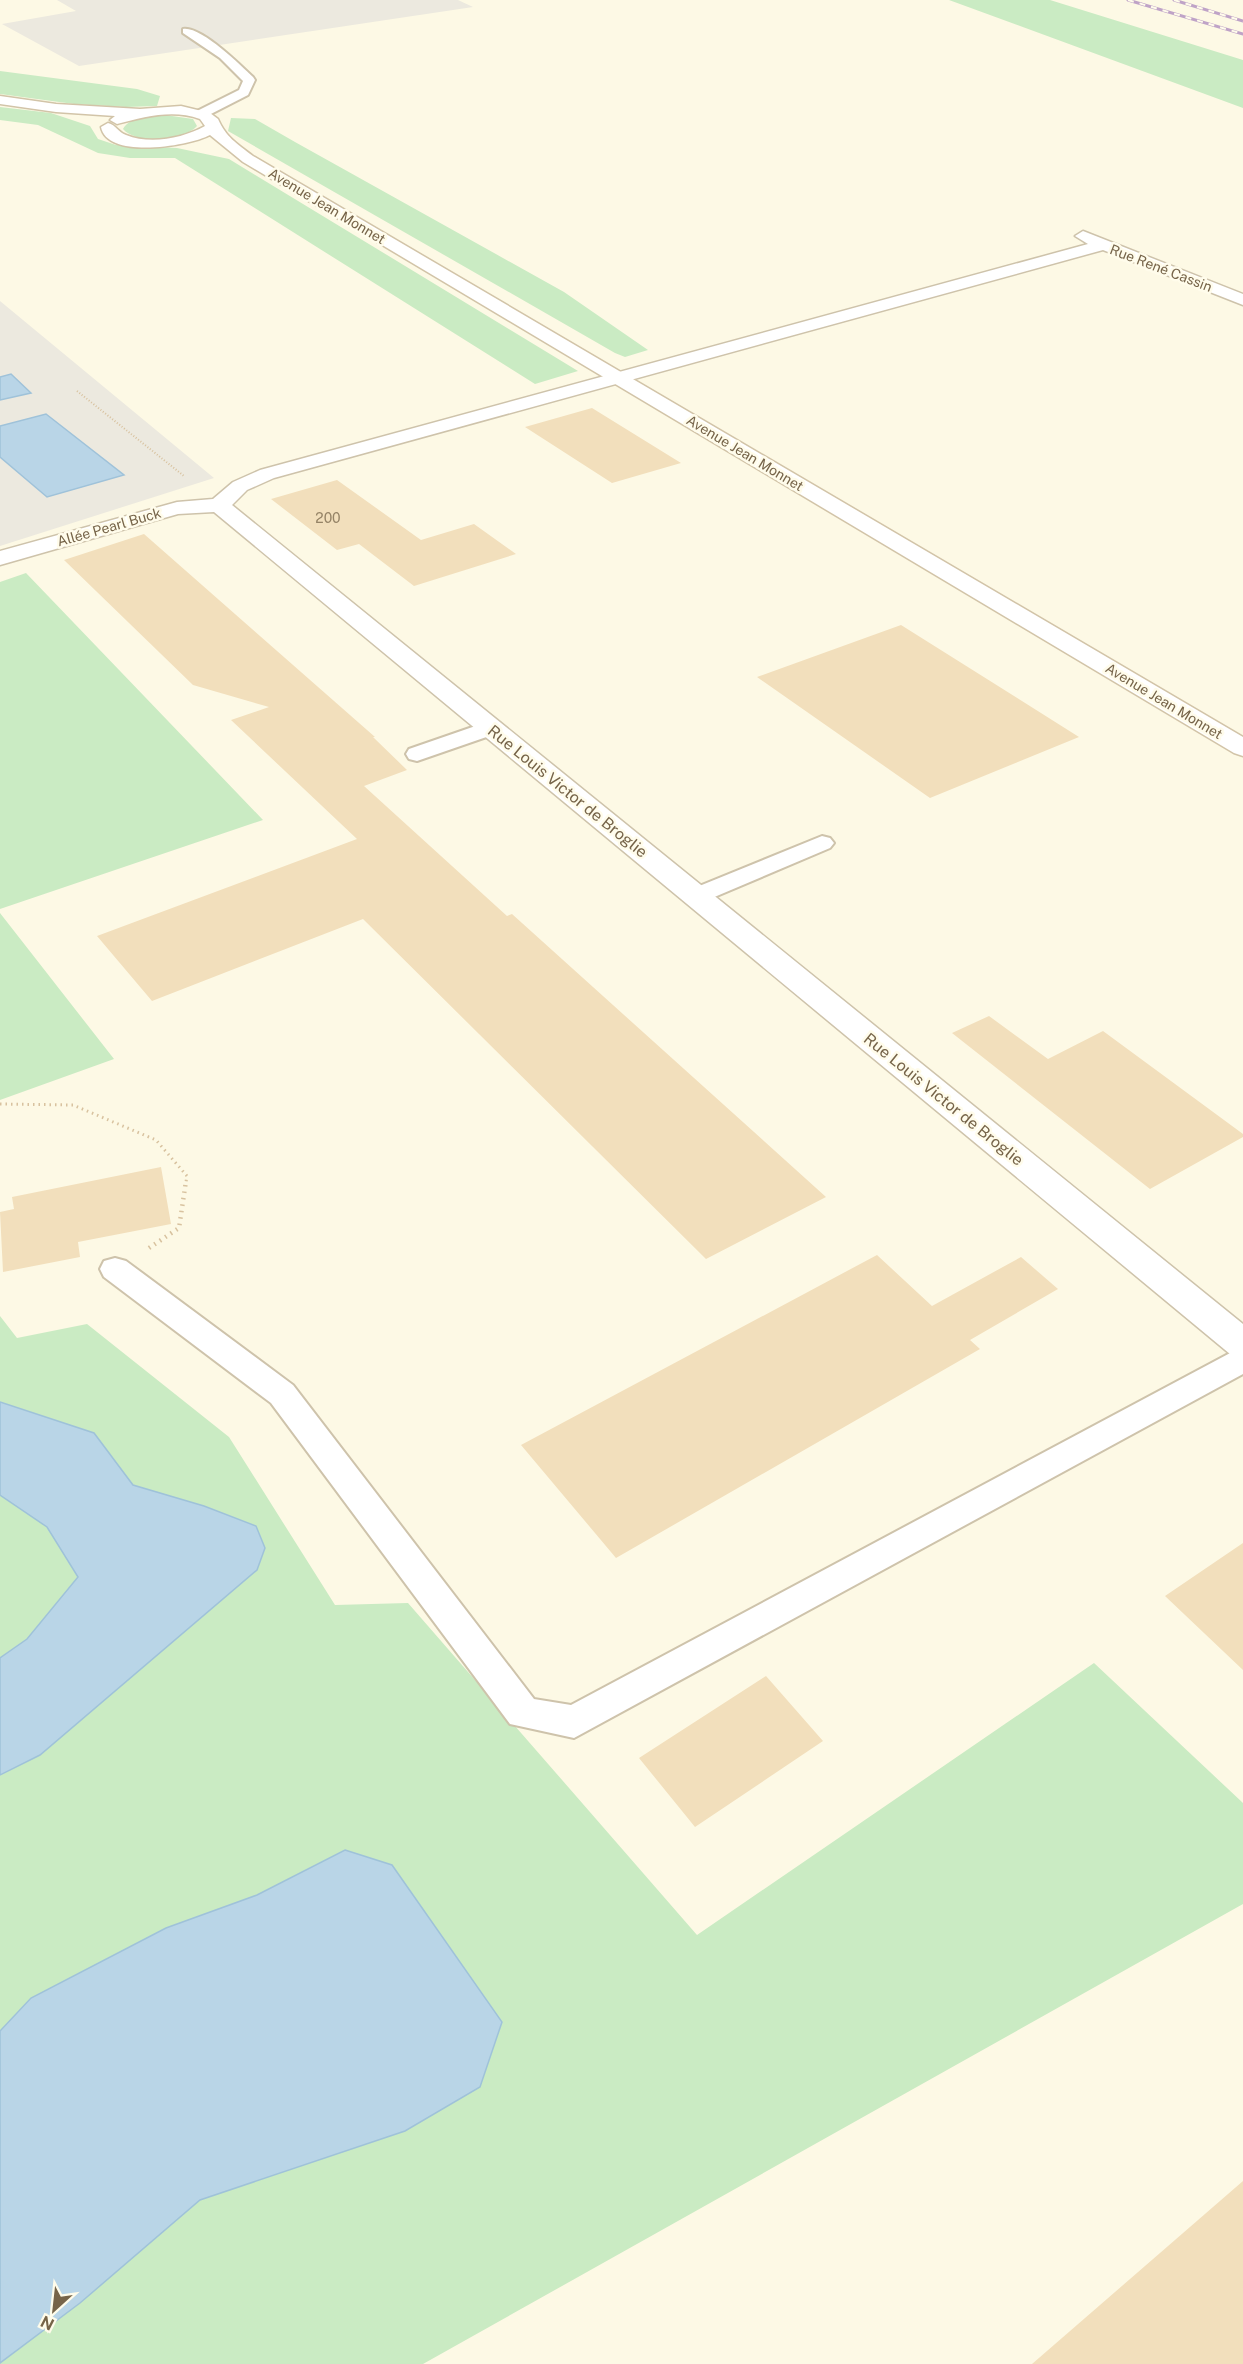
<svg xmlns="http://www.w3.org/2000/svg" width="1243" height="2364" font-family="'Public Sans',sans-serif">
  <style>
    .industrial { fill: #ece9df }
    .green { fill: #caebc3 }
    .water { fill: #b9d5e7; stroke: #9fc2d9; stroke-width: 1.5 }
    .building { fill: #f2dfbc }
    .lines { fill: none; stroke-linecap: round; stroke-linejoin: round }
    .lane-casing { stroke: #cec3ab; stroke-width: 4 }
    .street-casing { stroke: #cec3ab; stroke-width: 3 }
    .secondary-casing { stroke: #d2c4a8; stroke-width: 3 }
    .path-far2 { stroke: #d8c29f; stroke-width: 2; stroke-dasharray: 1 2; stroke-linecap: butt }
    .path-far1 { stroke: #d8c29f; stroke-width: 3; stroke-dasharray: 1.5 4; stroke-linecap: butt }
    .path { stroke: #d8c29f; stroke-width: 4.5; stroke-dasharray: 1.5 5; stroke-linecap: butt }
    .lane { fill: #fff; fill-rule: evenodd }
    .street { fill: #fff; fill-rule: evenodd }
    .secondary { fill: #fff; fill-rule: evenodd }
    .rail-casing { stroke: #bfa3c7; stroke-width: 3 }
    .rail { stroke: #fffceb; stroke-width: 2; stroke-dasharray: 6; stroke-linecap: butt }
    .labels { text-anchor: middle; stroke-width: 5; stroke-linejoin: round; paint-order: stroke }
    .far-street-label { font-size: 14px; fill: #766449; stroke: #fffceb }
    .number-label { font-size: 14px; fill: #958366 }
    .street-label { font-size: 16px; fill: #766449; stroke: #fffceb }
  </style>
  <rect width="100%" height="100%" fill="#fdf9e5"/>
  <path class="industrial" d="M 57,0 L 458,0 L 473,7 L 79,66 L 2,24 L 76,11 Z
    M 0,301 L 214,478 L 0,546 Z"/>
  <path class="green" d="M 949,0 L 1050,0 L 1243,60 L 1243,108 Z
    M 0,71 L 137,89 L 160,96 L 157,106 L 126,107 L 74,104 L 0,94 Z
    M 0,107 L 51,113 L 90,126 L 98,139 L 116,145 L 177,148 L 229,159 L 578,371 L 535,384 L 175,158 L 130,158 L 98,153 L 38,125 L 0,120 Z
    M 165,115 L 193,119 L 197,126 C 184,141 136,145 123,129 C 130,116 152,116 165,115 Z
    M 231,118 L 255,119 L 295,142 L 564,292 L 648,350 L 625,357 L 615,353 L 228,131 Z
    M 26,573 L 263,820 L 0,909 L 0,582 Z
    M 0,913 L 114,1059 L 0,1100 Z
    M 0,1316 L 17,1338 L 87,1324 L 229,1437 L 335,1605 L 408,1603 L 697,1935 L 1094,1663 L 1243,1803 L 1243,1904 L 423,2364 L 0,2364 Z"/>
  <path class="water" d="M 11,374 L 31,393 L 0,400 L 0,377 Z
    M 46,414 L 124,475 L 47,497 L 0,457 L 0,426 Z
    M 0,1402 L 94,1433 L 133,1485 L 204,1506 L 256,1526 L 265,1548 L 257,1570 L 40,1755 L 0,1775 L 0,1658 L 27,1639 L 78,1577 L 47,1527 L 0,1495 Z
    M 345,1850 L 392,1865 L 502,2022 L 480,2087 L 405,2131 L 200,2200 L 80,2303 L 0,2363 L 0,2031 L 31,1998 L 166,1928 L 257,1895 Z"/>
  <path class="building" d="M 592,408 L 681,463 L 612,483 L 525,427 Z
    M 337,480 L 421,540 L 474,524 L 516,554 L 414,586 L 359,544 L 337,550 L 271,499 Z
    M 144,534 L 375,737 L 373,737 L 407,770 L 364,786 L 507,916 L 512,914 L 826,1197 L 706,1259 L 363,919 L 152,1001 L 97,936 L 357,839 L 231,720 L 269,707 L 193,685 L 64,560 Z
    M 901,625 L 1079,737 L 930,798 L 757,677 Z
    M 989,1016 L 1048,1059 L 1103,1031 L 1243,1134 L 1243,1137 L 1150,1189 L 952,1033 Z
    M 161,1167 L 171,1224 L 78,1242 L 80,1257 L 3,1272 L 0,1212 L 14,1209 L 12,1197 Z
    M 877,1255 L 932,1306 L 1021,1257 L 1058,1289 L 970,1340 L 980,1349 L 616,1558 L 521,1445 Z
    M 1243,1543 L 1243,1670 L 1165,1596 Z
    M 766,1676 L 823,1741 L 695,1827 L 639,1758 Z
    M 1243,2181 L 1243,2364 L 1032,2364 Z"/>
  <g class="lines">
    <g class="lane-casing">
      <path id="lane" d="M 183,29 C 201,26 240,65 253,77 L 255,80 L 248,95 L 205,117 L 197,117 L 197,111 L 239,90 L 243,81 L 220,58 L 183,33 Z
        M 490,721 L 498,723 L 501,728 L 498,733 L 417,761 L 409,759 L 406,754 L 409,749 Z
        M 822,836 L 830,838 L 834,843 L 830,848 L 705,901 L 696,903 L 687,901 L 684,896 L 687,891 Z
        M 115,1258 L 126,1261 L 293,1385 L 534,1699 L 571,1705 L 1232,1352 L 1243,1348 L 1243,1374 L 574,1738 L 510,1724 L 271,1403 L 104,1277 L 100,1269 L 104,1261 Z"/>
    </g>
    <g class="street-casing">
      <path id="street" d="M 1083,231 L 1243,294 L 1243,305 L 1103,250 L 274,478 L 247,490 L 232,505 L 1243,1324 L 1243,1357 L 1230,1354 L 214,512 L 178,514 L 0,565 L 0,551 L 177,502 L 213,499 L 233,482 L 260,470 L 1088,244 L 1075,236 Z"/>
    </g>
    <g class="secondary-casing">
      <path id="secondary" d="M 0,96 L 56,104 L 140,109 L 181,106 L 210,113 L 218,119 C 226,137 236,143 253,156 L 1243,737 L 1243,756 L 1234,753 L 243,162 L 210,135 C 190,146 107,160 101,127 L 108,123 C 116,125 118,132 126,135 C 151,145 183,138 205,126 L 200,119 C 172,109 145,117 117,124 L 110,120 L 115,116 L 56,112 L 0,104 Z"/>
    </g>
    <path class="path-far2" d="M 77,391 L 184,476"/>
    <path class="path-far1" d="M 0,1104 L 73,1105 L 156,1140 L 187,1176 L 186,1182"/>
    <path class="path" d="M 149,1248 L 179,1228 L 186,1181"/>
    <use href="#lane" class="lane"/>
    <use href="#street" class="street"/>
    <use href="#secondary" class="secondary"/>
    <g class="rail-casing">
      <path id="rail" d="M 1128,0 L 1243,34
        M 1174,0 L 1243,21"/>
    </g>
    <use href="#rail" class="rail"/>
  </g>
  <g class="labels">
    <g class="far-street-label">
      <text transform="translate(327 206) rotate(31)" y="5">Avenue Jean Monnet</text>
      <text transform="translate(1161 268) rotate(21)" y="5">Rue René Cassin</text>
      <text transform="translate(745 453) rotate(31)" y="5">Avenue Jean Monnet</text>
      <text transform="translate(109 527) rotate(-16)" y="5">Allée Pearl Buck</text>
      <text transform="translate(1164 701) rotate(31)" y="5">Avenue Jean Monnet</text>
    </g>
    <g class="number-label">
      <text x="328" y="523">200</text>
    </g>
    <g class="street-label">
      <text transform="translate(568 791) rotate(39)" y="6">Rue Louis Victor de Broglie</text>
      <text transform="translate(944 1099) rotate(39)" y="6">Rue Louis Victor de Broglie</text>
    </g>
  </g>
  <g transform="translate(54 2310) rotate(207)" stroke="#fffceb" stroke-width="4.5" paint-order="stroke">
  <path d="M0-4.5L10 22L0 15L-10 22Z" fill="#766449"/>
  <text y="-9" font-size="16" font-weight="bold" text-anchor="middle" fill="#766449">N</text>
  </g>
</svg>
